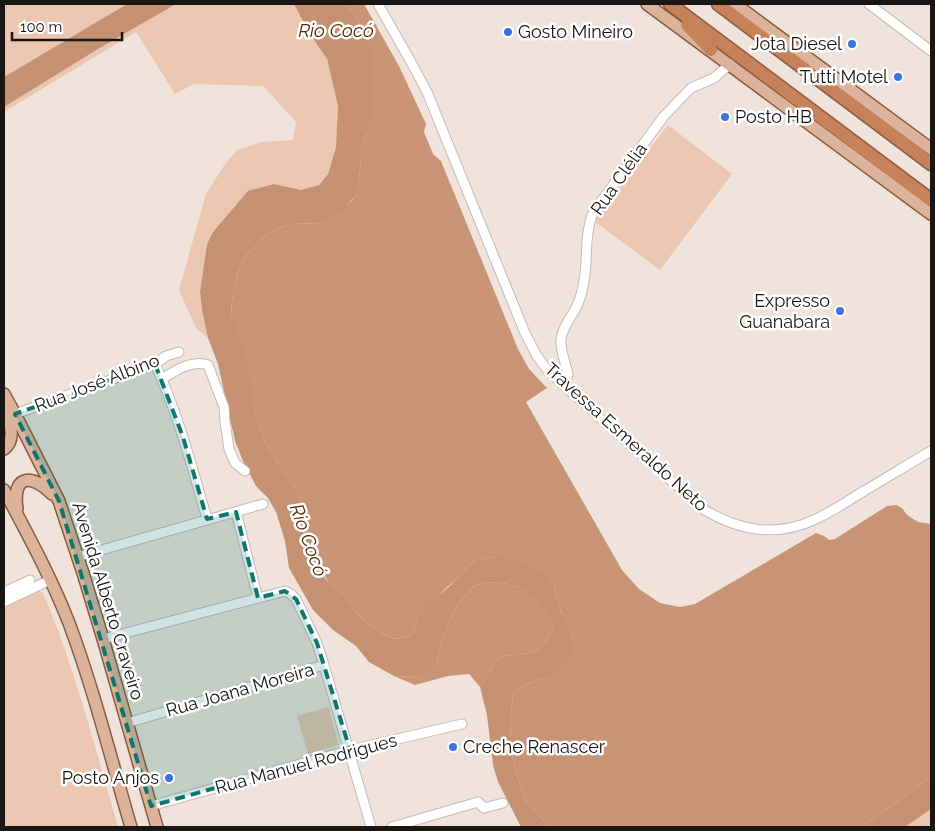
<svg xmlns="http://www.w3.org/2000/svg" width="935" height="831" font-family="Raleway,sans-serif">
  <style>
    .green { fill: #ebc6b0 }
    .forest { fill: #c89475 }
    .water { fill: #c59172 }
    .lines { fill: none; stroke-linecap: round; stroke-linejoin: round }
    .minor-casing { stroke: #c6bab3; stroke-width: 11 }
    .major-casing { stroke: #8a5c40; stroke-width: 14 }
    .highway-casing { stroke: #8a5c40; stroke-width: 15 }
    .minor { stroke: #fff; stroke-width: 9 }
    .major { stroke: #ddb49b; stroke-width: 11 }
    .highway { stroke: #c68258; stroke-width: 12 }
    .marked { fill: #0f766e; fill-opacity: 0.2; stroke: #0f766e; stroke-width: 4; stroke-dasharray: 10 6; stroke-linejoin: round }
    .poi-dot { fill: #3a72e1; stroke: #fff; stroke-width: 2 }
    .labels { text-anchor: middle; stroke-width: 5; stroke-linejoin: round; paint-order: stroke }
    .poi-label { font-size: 18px; fill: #1a1614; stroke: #fff; text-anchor: end }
    .street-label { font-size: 18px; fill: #1a1614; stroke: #fff }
    .water-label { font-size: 19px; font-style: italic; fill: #592903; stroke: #fff }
  </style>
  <rect width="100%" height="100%" fill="#f0e3dc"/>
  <path class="green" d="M 4,4 L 127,4 L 4,77 Z
    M 176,4 L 294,4 L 308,31 L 327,59 L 338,106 L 336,147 L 328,173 L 319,185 L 301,190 L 274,184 L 213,232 L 207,244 L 200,292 L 202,310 L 208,338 L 196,328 L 179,290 L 206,194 L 225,164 L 237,150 L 262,142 L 293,140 L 296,122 L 263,86 L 194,84 L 175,94 L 136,32 L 4,112 L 4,107 L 98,49 Z
    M 668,125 L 732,174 L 660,270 L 594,221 Z
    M 40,591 L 43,593 C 75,668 95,748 118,827 L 4,827 L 4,608 Z
    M 328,707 L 339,745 L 308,754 L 297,716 Z
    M 931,809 L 931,827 L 905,827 Z"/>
  <path class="forest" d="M 347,4 L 364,4 L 399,66 L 426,124 L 424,132 L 433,154 L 441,161 L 518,349 L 529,369 L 547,388 L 526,402 L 622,570 L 639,589 L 660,603 L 680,607 L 695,604 L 816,533 L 824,536 L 829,540 L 835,539 L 887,506 L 896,505 L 902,508 L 907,515 L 918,522 L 931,524 L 931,777 L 862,827 L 549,827 L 525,800 L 515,770 L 512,755 L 510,721 L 513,694 L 518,688 L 543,678 L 574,643 C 569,624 556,607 554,587 L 497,557 L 477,560 L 471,564 L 457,579 L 446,588 L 418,620 L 413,633 L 408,637 L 394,639 L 377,630 L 366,622 L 356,612 L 345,595 L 329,583 L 316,560 L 309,533 L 306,513 L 296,489 L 281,468 L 263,439 L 231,315 L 232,300 L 238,272 L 244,258 L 248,253 L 259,243 L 264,236 L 270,232 L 290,224 L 320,223 L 353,200 L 359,180 L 362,146 L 367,132 L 365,33 Z
    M 488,582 L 504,583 L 519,587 L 538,598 L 554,627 C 543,648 540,653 516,655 C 511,655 505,655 500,658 C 495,661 485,680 480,687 L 469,674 L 448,676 L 415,685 L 394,676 L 417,677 L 437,661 L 441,641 L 457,605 L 474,586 Z"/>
  <path class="water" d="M 127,4 L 176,4 L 98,49 L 4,107 L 4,77 Z
    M 294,4 L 347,4 L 365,33 L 374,58 L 374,75 L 371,111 L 367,132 L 362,146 L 359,180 L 356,193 L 353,199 L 338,213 L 320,223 L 290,224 L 270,232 L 264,236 L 259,243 L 248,253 L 244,258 L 238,272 L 232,300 L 231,315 L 246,356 L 253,400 L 263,439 L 281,468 L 296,489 L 306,513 L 309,533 L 316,560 L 325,578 L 329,583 L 345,595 L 356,612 L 366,622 L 377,630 L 394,639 L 408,637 L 413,633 L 418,620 L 426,608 L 457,579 L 471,564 L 477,560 L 497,557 L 513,559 L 519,561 L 544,573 L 554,587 L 555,594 L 561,612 L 568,624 L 572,637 L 574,643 L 572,657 L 556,670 L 543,678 L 518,688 L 513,694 L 510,721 L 512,755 L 515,770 L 525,800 L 549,827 L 521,827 L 498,782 L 493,765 L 487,715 L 480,687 C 485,680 495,661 500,658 C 505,655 511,655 516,655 C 540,653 543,648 554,627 L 538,599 L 519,587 L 504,583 L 488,582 L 474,586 L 457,605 L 441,641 L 437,661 L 432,667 L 417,677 L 394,676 L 369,662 L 356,646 L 333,630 L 313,610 L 289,568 L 285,541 L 276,512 L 268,498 L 256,486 L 243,461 L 235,441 L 218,364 L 208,338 L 202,310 L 200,292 L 207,244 L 213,232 L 248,191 L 274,184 L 301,190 L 319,185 L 328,174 L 336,147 L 338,106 L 327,59 L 308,31 Z
    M 931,777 L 931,809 L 905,827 L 862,827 Z"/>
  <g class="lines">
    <g class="minor-casing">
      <path id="minor" d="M 378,4 L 411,62 L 427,92 L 525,333 L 537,356 L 546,368 L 563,385 L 703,509 C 739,531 776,538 816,519 C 831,512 845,503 859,494 C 883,480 907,465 931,451
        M 869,4 L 931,51
        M 155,364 C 178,413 192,467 207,519
        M 162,379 C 175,371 192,359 208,365 L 224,407 L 225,422 L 229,449 L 235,463 L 245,471
        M 563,385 L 567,378 L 568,374 C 566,364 560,350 561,340 C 562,325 576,313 580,298 C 586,280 586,260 587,241 C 588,231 589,220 594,211 L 664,116 L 691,88 L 714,78 L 730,64
        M 15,414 L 155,364 L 166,356 L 179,352
        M 236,512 L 258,598
        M 77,557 L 263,504
        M 4,592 L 30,580
        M 4,602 L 50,580
        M 103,639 L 285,591 L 291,594 L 296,599 L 317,643 L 324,665 L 371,827
        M 127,723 L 324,665
        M 151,806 L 350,750 L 462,724
        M 392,827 L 478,802 L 484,808 L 503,803"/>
    </g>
    <g class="major-casing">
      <path id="major" d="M 647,4 L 931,214
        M 735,4 L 931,149
        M 4,394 L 15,414 L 59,501 L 83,573 L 103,639 L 157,827
        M 4,449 C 18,439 8,418 5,404
        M 4,490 C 27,533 51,577 69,623 C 94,690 111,759 131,827
        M 17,509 C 12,475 31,473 52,494"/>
    </g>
    <g class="highway-casing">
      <path id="highway" d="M 670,4 L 931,200
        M 718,4 L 931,164
        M 687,25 L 711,50"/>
    </g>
    <use href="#minor" class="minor"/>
    <use href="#major" class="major"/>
    <use href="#highway" class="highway"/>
  </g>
  <path class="marked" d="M 155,364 L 183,437 L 207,519 L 236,512 L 258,598 L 285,591 L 296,599 L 317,643 L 350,750 L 151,806 L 59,501 L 15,414 Z"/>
  <g class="poi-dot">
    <circle cx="508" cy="32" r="5"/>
    <circle cx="852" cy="44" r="5"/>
    <circle cx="898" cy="77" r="5"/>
    <circle cx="725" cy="117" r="5"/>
    <circle cx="840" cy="311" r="5"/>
    <circle cx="453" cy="747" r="5"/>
    <circle cx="169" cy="778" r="5"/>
  </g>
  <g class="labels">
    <g class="poi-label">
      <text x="518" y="38" text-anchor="start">Gosto Mineiro</text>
      <text x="842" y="50">Jota Diesel</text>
      <text x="888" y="83">Tutti Motel</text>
      <text x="735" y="123" text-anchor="start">Posto HB</text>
      <text x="830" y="307">Expresso<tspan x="830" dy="21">Guanabara</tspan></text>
      <text x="463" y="753" text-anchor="start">Creche Renascer</text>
      <text x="159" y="784">Posto Anjos</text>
    </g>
    <g class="street-label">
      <text transform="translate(619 179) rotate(-55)" y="6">Rua Clélia</text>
      <text transform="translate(97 383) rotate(-21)" y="6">Rua José Albino</text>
      <text transform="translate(626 437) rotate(42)" y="6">Travessa Esmeraldo Neto</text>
      <text transform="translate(108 601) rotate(73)" y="6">Avenida Alberto Craveiro</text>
      <text transform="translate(240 690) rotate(-16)" y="6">Rua Joana Moreira</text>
      <text transform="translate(306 764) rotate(-15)" y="6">Rua Manuel Rodrigues</text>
    </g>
    <g class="water-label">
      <text x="336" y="37">Rio Cocó</text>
      <text transform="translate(309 540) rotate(70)" y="7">Rio Cocó</text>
    </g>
  </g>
  <rect width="935" height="831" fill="none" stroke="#1a1614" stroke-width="10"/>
  <path d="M12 32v8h110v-8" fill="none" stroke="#1a1614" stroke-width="2.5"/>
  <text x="20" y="32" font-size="15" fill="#1a1614" stroke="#ffffff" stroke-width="4" paint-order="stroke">100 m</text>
</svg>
